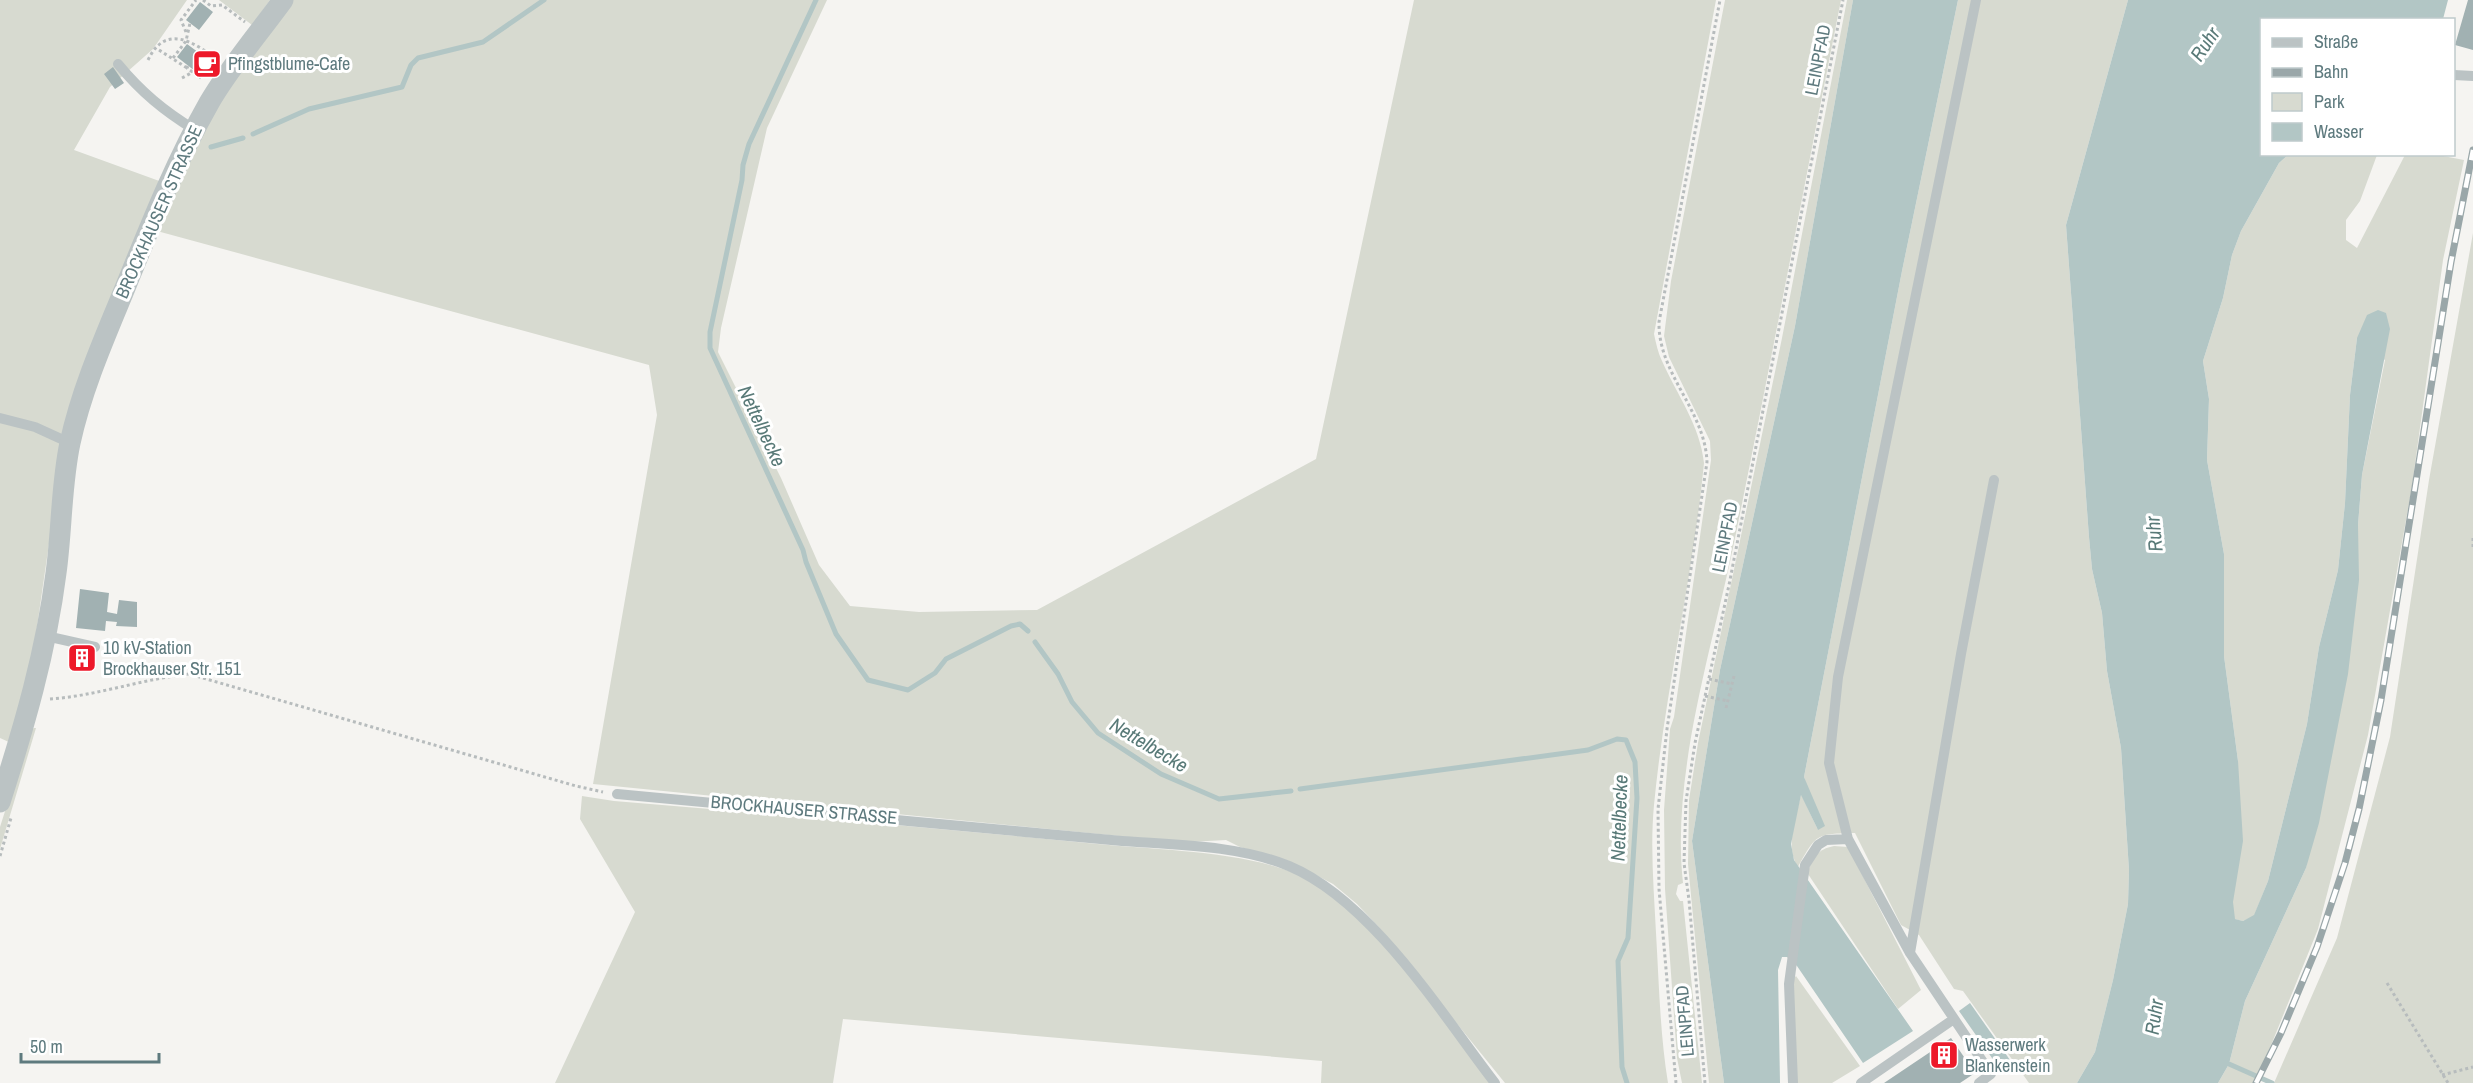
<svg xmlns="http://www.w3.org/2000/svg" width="2473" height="1083" font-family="'Archivo Narrow',sans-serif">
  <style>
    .green { fill: #d7dad0 }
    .water { fill: #b2c6c5 }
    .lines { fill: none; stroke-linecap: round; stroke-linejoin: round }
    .stream { stroke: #b2c6c5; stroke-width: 5 }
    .building { fill: #a1b1b2 }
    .path { stroke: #b7bcbd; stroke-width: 3; stroke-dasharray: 3 3; stroke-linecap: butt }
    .lane { stroke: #bbc3c4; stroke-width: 10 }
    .street { stroke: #bbc3c4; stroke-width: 21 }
    .rail-casing { stroke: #9aa7a9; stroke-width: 7 }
    .rail { stroke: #fff; stroke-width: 4.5; stroke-dasharray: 14; stroke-linecap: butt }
    .labels { text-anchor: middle; stroke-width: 6; stroke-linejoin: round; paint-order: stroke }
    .street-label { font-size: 18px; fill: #5e7a7e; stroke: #fff }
    .poi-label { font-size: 18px; fill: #5e7a7e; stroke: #fff; text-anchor: start }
    .water-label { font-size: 20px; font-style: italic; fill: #597a78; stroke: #fff }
  </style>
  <rect width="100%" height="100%" fill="#f5f4f1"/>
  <path class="green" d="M 0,0 L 187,0 L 153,49 L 110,87 L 74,150 L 162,182 L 67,419 L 29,682 L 11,743 L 0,738 Z
    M 219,0 L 270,0 L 252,25 Z
    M 289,0 L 827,0 L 767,128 L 721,328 L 718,352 L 781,478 L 819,565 L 850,606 L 919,612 L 1037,610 L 1316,459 L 1414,0 L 1716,0 L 1654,334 C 1656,343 1658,353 1662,361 C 1677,395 1700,425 1704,463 C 1693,578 1665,690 1654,805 C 1650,847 1654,891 1656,933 C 1659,983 1660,1034 1668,1083 L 1505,1083 L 1377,925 L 1357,904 L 1333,884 L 1289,861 L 1240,847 L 1226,840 L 1189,842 L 1159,840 L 593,784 L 657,415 L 649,365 L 157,231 L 209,119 Z
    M 1725,0 L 1841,0 C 1805,181 1771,362 1734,543 C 1712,649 1671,775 1683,883 L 1678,885 L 1676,894 L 1680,901 L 1683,901 L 1702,1083 L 1682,1083 L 1677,1058 L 1665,889 L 1664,810 L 1670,729 L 1674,717 L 1711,460 L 1710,441 L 1669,357 L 1664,336 L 1671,281 Z
    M 1847,0 L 1853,0 L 1795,326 L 1720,670 L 1692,841 L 1724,1083 L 1709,1083 L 1688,864 L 1689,800 L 1698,743 L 1782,338 Z
    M 1958,0 L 2128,0 L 2066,225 L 2089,537 L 2092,569 L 2102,613 L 2107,671 L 2121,748 L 2129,870 L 2128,904 L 2113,980 L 2095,1052 L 2077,1083 L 2029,1083 L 1963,991 L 1954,989 L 1919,935 L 1901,925 L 1855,833 C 1816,834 1817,833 1798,867 C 1784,846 1797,816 1801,794 L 1818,830 L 1804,777 L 1902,271 Z
    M 2288,155 L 2377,155 L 2360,201 L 2346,220 L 2346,240 L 2357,248 L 2405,155 L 2438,155 L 2464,160 L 2443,260 L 2412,486 L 2368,735 L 2318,929 L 2261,1070 L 2253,1083 L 2218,1083 L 2229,1064 L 2245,1001 L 2306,868 L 2358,525 L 2362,475 L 2385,360 L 2357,338 L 2350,395 L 2345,503 L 2338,570 L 2319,647 L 2307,724 L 2268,881 L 2254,916 L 2243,921 L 2234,919 L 2232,913 L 2238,761 L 2224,656 L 2224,554 L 2207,460 L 2209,399 L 2203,361 L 2223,298 L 2232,255 L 2241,231 L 2279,163 Z
    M 2473,233 L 2473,1083 L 2274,1083 L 2337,938 L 2390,737 L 2429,480 Z
    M 34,728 L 36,728 L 0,849 L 0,827 L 31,730 Z
    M 582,796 L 614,801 C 775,814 936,828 1097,844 C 1156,850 1258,851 1308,880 C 1380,922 1440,1017 1490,1083 L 1321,1083 L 1322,1061 L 843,1019 L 833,1083 L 555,1083 L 635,912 L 580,819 Z
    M 1834,846 L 1848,847 L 1921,990 L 1898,1009 L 1808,874 C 1811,858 1818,849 1834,846 Z
    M 1796,976 L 1860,1066 L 1832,1083 L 1795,1083 L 1792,981 Z"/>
  <path class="water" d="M 1853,0 L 1958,0 L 1902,271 L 1804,777 L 1825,826 L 1818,830 L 1801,795 L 1791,844 L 1794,860 L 1913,1031 L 1863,1063 L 1797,966 L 1787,957 L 1782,957 L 1778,970 L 1780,1083 L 1724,1083 L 1692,841 L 1720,670 L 1795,326 Z
    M 2128,0 L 2448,0 L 2443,19 L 2262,20 L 2262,154 L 2288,155 L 2279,163 L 2241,231 L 2232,255 L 2223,298 L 2203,361 L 2209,399 L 2207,460 L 2224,554 L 2224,656 L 2238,761 L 2243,841 L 2233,902 L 2235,919 L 2243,921 L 2254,915 L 2268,881 L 2307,724 L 2319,647 L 2338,570 L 2345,503 L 2350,395 L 2357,338 L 2367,315 L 2378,310 L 2386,313 L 2390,329 L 2362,475 L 2358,525 L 2359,580 L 2348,674 L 2319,823 L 2306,868 L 2245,1001 L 2229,1064 L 2218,1083 L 2077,1083 L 2095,1052 L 2113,980 L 2128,904 L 2129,870 L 2121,748 L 2107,671 L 2102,613 L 2092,569 L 2089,537 L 2066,225 Z
    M 1970,1003 L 2010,1060 L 1999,1068 L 1959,1011 Z"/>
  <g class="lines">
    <path class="stream" d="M 816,0 L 749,144 L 743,165 L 742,180 L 710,332 L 710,348 L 803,550 L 806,562 L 836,634 L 868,680 L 908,690 L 935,673 L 946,659 L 1011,626 L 1020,624 L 1028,631
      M 253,134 L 309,109 L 402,87 L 411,65 L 418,58 L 483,42 L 544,0
      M 211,147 L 243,138
      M 1035,642 L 1058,674 L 1072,702 L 1098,733 L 1161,774 L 1219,799 L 1291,791
      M 1300,789 L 1588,750 L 1617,739 L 1626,740 L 1635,762 L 1637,798 L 1628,938 L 1618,961 L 1622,1067 L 1627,1083
      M 2229,1064 L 2272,1083"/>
  </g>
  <path class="building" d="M 2468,0 L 2473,0 L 2473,50 L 2455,45 Z
    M 200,2 L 213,12 L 199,30 L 186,20 Z
    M 187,44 L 214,64 L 204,78 L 177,57 Z
    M 113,67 L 124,83 L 115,89 L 104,74 Z
    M 80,589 L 109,593 L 107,612 L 117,614 L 119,600 L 137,602 L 137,627 L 116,626 L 117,622 L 106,621 L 105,631 L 76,628 Z
    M 77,650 L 91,654 L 88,667 L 73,663 Z
    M 1951,1038 L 1975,1073 L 1960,1083 L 1884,1083 Z"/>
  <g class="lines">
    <path class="path" d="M 203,0 L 211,6 L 222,5 L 245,22
      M 186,32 L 181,20 L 196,0
      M 159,50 L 187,68
      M 173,58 L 186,41 L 190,23
      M 148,60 C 165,24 193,41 216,59
      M 188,66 L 187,68 L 201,78
      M 182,78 L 193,72
      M 2473,538 L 2473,549
      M 1709,679 L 1732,684
      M 1705,696 L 1728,701
      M 50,699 C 96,696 142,679 189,674 L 576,786 L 603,792
      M 1726,708 L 1734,676
      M 0,856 L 11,818
      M 2387,983 L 2448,1083
      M 2442,1075 L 2473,1067
      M 1676,1083 L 1659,889 L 1658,809 L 1667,729 L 1707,462 C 1705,410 1658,374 1659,322 L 1720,0
      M 1705,1083 L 1689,900 L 1684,863 L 1686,801 L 1695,743 L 1729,585 L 1843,0"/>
    <path class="lane" d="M 118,64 C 141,92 164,111 195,130
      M 2454,75 L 2473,76
      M 0,418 L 35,427 L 70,443
      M 46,636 L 95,647
      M 617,794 L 1122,841 C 1177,845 1237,845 1289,866 C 1372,901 1441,1013 1495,1083
      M 1848,839 L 1829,763 L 1838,677 L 1976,0
      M 1910,953 L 1961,654 L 1994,480
      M 1793,1083 L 1789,984 L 1805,865 L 1818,845 L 1826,840 L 1848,839 L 1910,953 L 1991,1074 L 1979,1083
      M 1861,1083 L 1954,1019"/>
    <path class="street" d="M 0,802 C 24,727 46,652 56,573 C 62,530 61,485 70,443 C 81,392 103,341 123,293 C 149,229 175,163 209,103 C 229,68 259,33 283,0"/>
    <g class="rail-casing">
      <path id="rail" d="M 2256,1083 L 2281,1033 L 2317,947 L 2345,863 L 2359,809 L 2381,700 L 2451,262 L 2473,150"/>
    </g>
    <use href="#rail" class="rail"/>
  </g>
  <defs>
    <g id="cafe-square" transform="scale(1.5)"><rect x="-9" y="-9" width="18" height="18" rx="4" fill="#ed192a" stroke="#fff"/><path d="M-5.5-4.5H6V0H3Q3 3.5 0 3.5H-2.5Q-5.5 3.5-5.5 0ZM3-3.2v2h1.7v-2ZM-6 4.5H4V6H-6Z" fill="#fff"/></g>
    <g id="building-square" transform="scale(1.5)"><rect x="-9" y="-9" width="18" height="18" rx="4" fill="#ed192a" stroke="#fff"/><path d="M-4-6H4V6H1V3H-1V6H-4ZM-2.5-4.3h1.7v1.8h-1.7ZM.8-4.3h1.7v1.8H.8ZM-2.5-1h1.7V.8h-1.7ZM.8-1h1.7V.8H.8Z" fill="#fff"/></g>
  </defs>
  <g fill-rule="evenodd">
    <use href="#cafe-square" x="207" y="64"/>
    <use href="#building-square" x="82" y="658"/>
    <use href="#building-square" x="1944" y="1055"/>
  </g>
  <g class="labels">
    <g class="street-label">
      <text transform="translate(1818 60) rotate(-79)" y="6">LEINPFAD</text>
      <text transform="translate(159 212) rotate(-66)" y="6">BROCKHAUSER STRASSE</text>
      <text transform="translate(1725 537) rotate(-79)" y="6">LEINPFAD</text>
      <text transform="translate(804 810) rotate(5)" y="6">BROCKHAUSER STRASSE</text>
      <text transform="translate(1685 1021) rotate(-95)" y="6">LEINPFAD</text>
    </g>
    <g class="poi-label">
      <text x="228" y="70">Pfingstblume-Cafe</text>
      <text x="103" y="654">10 kV-Station<tspan x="103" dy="21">Brockhauser Str. 151</tspan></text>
      <text x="1965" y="1051">Wasserwerk<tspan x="1965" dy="21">Blankenstein</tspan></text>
    </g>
    <g class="water-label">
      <text transform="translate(2205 44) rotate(-56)" y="7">Ruhr</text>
      <text transform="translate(762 426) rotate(65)" y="7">Nettelbecke</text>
      <text transform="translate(2154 534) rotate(-96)" y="7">Ruhr</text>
      <text transform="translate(1149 745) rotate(31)" y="7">Nettelbecke</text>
      <text transform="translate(1619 818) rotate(-88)" y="7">Nettelbecke</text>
      <text transform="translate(2154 1017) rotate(-82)" y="7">Ruhr</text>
    </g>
  </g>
  <rect x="2260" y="18" width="195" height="138" fill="#ffffff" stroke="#bfcacb" stroke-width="1.5"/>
  <rect x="2272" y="38" width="30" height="9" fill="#bbc3c4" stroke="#bfcacb" stroke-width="1.5"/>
  <text x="2314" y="48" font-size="18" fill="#5e7a7e">Straße</text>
  <rect x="2272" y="68" width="30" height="9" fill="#9aa7a9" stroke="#bfcacb" stroke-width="1.5"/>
  <text x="2314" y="78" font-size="18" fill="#5e7a7e">Bahn</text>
  <rect x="2272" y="93" width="30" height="18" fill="#d7dad0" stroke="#bfcacb" stroke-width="1.5"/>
  <text x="2314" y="108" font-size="18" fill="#5e7a7e">Park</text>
  <rect x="2272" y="123" width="30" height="18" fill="#b2c6c5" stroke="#bfcacb" stroke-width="1.5"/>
  <text x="2314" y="138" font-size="18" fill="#5e7a7e">Wasser</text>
  <path d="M21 1053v9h138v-9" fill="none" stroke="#5e7a7e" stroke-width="3"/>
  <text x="30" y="1053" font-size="18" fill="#5e7a7e" stroke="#ffffff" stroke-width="4.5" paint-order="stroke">50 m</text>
</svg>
